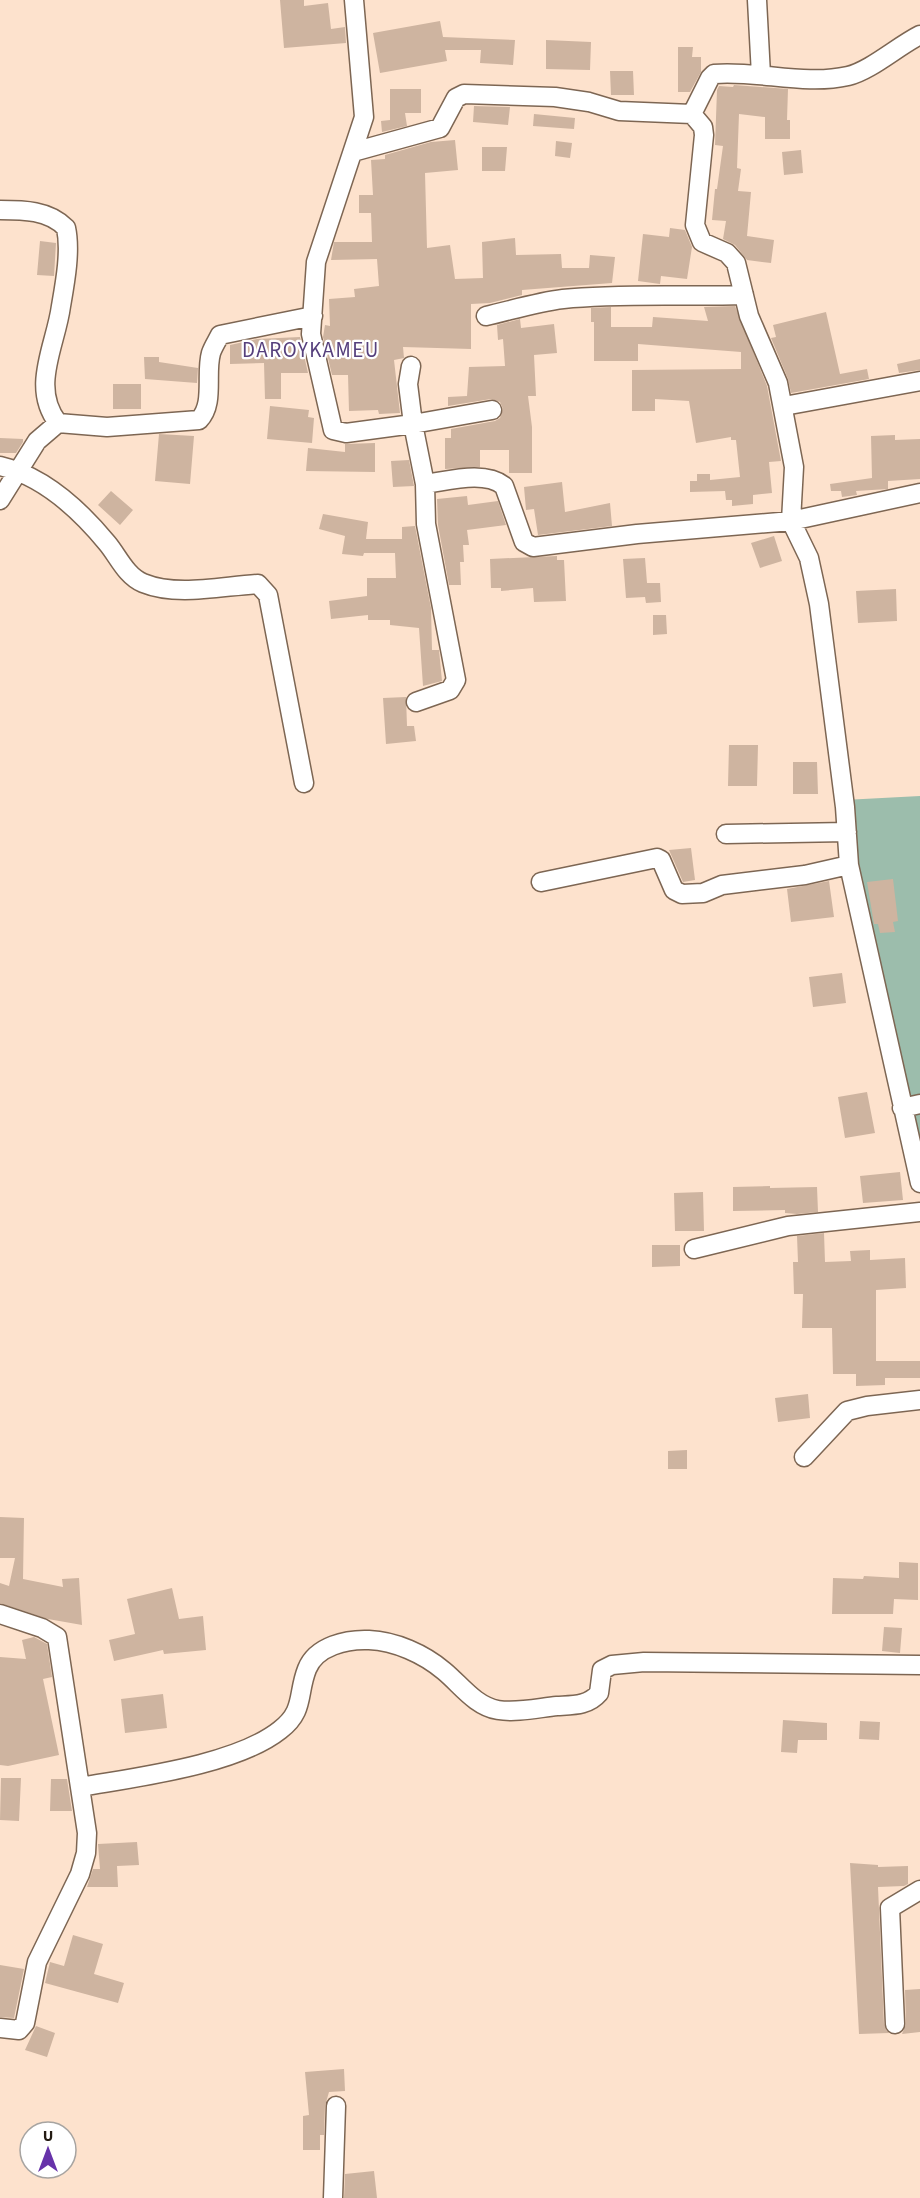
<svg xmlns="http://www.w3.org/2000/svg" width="920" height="2198" font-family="'Source Sans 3',sans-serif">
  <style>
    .green { fill: #9cbdac }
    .building { fill: #ceb4a0 }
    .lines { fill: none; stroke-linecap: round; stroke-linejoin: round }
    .minor-casing { stroke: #7d6653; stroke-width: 21 }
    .minor { stroke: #fff; stroke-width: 18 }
    .labels { text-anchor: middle; stroke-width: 4.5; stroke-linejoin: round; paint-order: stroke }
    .quarter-label { font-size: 21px; letter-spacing: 1.5px; fill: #56407d; stroke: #fff }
  </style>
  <rect width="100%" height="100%" fill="#fde2cd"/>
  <path class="green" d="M 920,796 L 920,1177 L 844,800 Z"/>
  <path class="building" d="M 280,0 L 304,0 L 304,6 L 328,3 L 331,29 L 345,27 L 346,43 L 284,48 Z
    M 440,21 L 443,37 L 515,40 L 513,65 L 480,63 L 481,50 L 445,50 L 447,61 L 380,73 L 373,33 Z
    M 546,40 L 591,42 L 590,70 L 546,69 Z
    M 678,47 L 693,47 L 692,57 L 701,57 L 701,72 L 690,92 L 678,92 Z
    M 610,71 L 633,71 L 634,95 L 611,95 Z
    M 734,85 L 788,89 L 787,120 L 790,120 L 790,139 L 765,139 L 765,117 L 739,114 L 737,168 L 741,169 L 738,191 L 751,192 L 747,236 L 774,240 L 771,263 L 747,260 L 735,245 L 723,239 L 726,221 L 712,220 L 715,189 L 717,189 L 723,146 L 715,145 L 717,90 L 719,86 L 733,87 Z
    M 390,89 L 421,89 L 421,113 L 405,113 L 407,126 L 382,132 L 381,121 L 390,120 Z
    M 474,106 L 510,107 L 508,125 L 473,122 Z
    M 534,114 L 575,118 L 574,129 L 533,126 Z
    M 455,140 L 458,170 L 425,173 L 427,248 L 450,245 L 455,279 L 483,278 L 482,242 L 515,238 L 516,255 L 561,254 L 562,268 L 589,268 L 590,255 L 615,257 L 612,283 L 522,290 L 522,295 L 490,303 L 471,304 L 471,349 L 403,347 L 404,358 L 394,360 L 400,413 L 379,414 L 378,410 L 349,411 L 348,375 L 332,375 L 323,337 L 325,325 L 330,326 L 329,299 L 355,297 L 354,289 L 379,286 L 377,259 L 331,260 L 334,242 L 372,242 L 371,213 L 359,213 L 359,195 L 373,195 L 371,160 L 385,159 L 385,155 L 431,142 Z
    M 556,141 L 572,143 L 570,158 L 555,156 Z
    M 482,147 L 507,147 L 505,171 L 482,171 Z
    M 801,150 L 803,173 L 784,175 L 782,152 Z
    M 670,228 L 685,230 L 692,247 L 687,279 L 661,276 L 660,284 L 638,281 L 643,234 L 669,237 Z
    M 40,241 L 56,243 L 54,276 L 37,275 Z
    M 735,306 L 767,386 L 781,461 L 769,462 L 772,493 L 753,495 L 753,504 L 732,506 L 732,500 L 726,500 L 725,491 L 690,492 L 690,481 L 697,481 L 697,474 L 710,474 L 710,480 L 740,477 L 736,440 L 731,440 L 731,437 L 696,443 L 689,401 L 655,399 L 655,411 L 632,411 L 632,370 L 741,369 L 741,352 L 638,344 L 638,361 L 594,361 L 594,322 L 591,322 L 591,308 L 611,307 L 611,327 L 652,327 L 653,317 L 708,321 L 704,307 Z
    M 826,312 L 840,374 L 867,369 L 869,379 L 791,393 L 788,379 L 771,338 L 776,337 L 773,325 Z
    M 520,319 L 521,328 L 554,324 L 557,353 L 534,355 L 536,396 L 528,396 L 532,427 L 532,473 L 509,473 L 509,450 L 480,450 L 480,467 L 445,469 L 445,438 L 451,438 L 451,429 L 495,421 L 500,418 L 503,409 L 500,402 L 491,399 L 448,406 L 448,397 L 467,396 L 469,367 L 505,366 L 503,339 L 498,340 L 497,325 Z
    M 300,337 L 308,373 L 281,373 L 281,399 L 265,399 L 264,363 L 230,364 L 230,345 L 257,339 Z
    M 144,357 L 159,357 L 159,362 L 198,368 L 197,383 L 145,379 Z
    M 920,359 L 920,370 L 899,373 L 897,364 Z
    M 113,384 L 141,384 L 141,409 L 113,409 Z
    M 270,406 L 309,410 L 308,417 L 314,418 L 312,443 L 267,439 Z
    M 159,434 L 194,436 L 190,484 L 155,481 Z
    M 895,435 L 895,440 L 920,439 L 920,479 L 888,481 L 888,489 L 856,491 L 857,495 L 842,497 L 841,491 L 831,491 L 830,484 L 872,478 L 871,436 Z
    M 0,438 L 23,439 L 23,442 L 16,453 L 0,453 Z
    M 375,443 L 375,472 L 306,471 L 308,448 L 345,452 L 345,444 Z
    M 409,460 L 414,486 L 393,487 L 391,461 Z
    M 562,482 L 565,512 L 610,503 L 612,526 L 538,535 L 534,509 L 526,510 L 524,487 Z
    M 111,491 L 133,510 L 120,525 L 98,505 Z
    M 467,496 L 468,505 L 498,501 L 506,525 L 467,530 L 469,545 L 463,545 L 464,562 L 460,562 L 461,585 L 449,585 L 438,525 L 437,499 Z
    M 323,514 L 368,522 L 366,539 L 402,539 L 402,527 L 415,526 L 431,608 L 432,650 L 439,650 L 442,681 L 423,686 L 419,628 L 390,625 L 390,620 L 368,620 L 368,615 L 331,619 L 329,601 L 367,596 L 367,578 L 396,578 L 395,553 L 364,553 L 363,556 L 342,554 L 345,536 L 319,529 Z
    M 774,536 L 782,561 L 760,568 L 751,543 Z
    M 557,556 L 557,560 L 564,560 L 566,601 L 534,602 L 533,588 L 501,591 L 501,588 L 491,588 L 490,559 Z
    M 645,558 L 647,583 L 660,583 L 661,602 L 646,603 L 645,597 L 626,598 L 623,559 Z
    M 896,589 L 897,621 L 858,623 L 856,591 Z
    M 653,615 L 666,615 L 667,634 L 653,635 Z
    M 406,697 L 407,726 L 414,726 L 416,741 L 386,744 L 383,698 Z
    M 729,745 L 758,745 L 757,786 L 728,786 Z
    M 793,762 L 817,762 L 818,794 L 793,794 Z
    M 691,848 L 695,880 L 683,882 L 669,850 Z
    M 893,879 L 898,921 L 893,922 L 895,932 L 880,933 L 878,924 L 874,924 L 867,882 Z
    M 829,881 L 834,917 L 791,922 L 787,889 Z
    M 842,973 L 846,1003 L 813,1007 L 809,977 Z
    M 867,1092 L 875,1133 L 845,1138 L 838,1097 Z
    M 900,1172 L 903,1200 L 863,1203 L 860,1176 Z
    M 770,1186 L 770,1188 L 817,1187 L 818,1212 L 797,1214 L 785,1213 L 785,1210 L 733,1211 L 733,1187 Z
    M 703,1192 L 704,1231 L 675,1231 L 674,1193 Z
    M 824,1233 L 825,1262 L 851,1261 L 850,1251 L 870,1250 L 870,1260 L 905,1258 L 906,1288 L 876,1290 L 876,1361 L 920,1361 L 920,1378 L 885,1378 L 885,1385 L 856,1386 L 856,1374 L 833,1374 L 832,1328 L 802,1328 L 803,1294 L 794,1294 L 793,1262 L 798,1262 L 797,1236 Z
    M 652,1245 L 680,1245 L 680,1266 L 652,1267 Z
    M 808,1394 L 810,1418 L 778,1422 L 775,1398 Z
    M 687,1450 L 687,1469 L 668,1469 L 668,1451 Z
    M 0,1517 L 24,1518 L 23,1579 L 63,1587 L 62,1579 L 79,1578 L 82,1625 L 48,1619 L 0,1603 L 0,1583 L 9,1586 L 15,1558 L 0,1558 Z
    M 899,1562 L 918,1563 L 918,1600 L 894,1599 L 893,1614 L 832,1614 L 833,1578 L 863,1579 L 864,1576 L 899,1578 Z
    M 172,1588 L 179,1619 L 203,1616 L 206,1650 L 164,1654 L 163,1650 L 114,1661 L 109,1640 L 135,1634 L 127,1599 Z
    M 884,1627 L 902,1628 L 900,1653 L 882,1651 Z
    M 34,1637 L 47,1644 L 52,1677 L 43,1679 L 59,1755 L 8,1766 L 0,1765 L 0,1657 L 26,1659 L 22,1640 Z
    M 163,1694 L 167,1728 L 125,1733 L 121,1699 Z
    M 783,1720 L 827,1723 L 827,1740 L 798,1740 L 797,1753 L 781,1752 Z
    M 860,1721 L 880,1722 L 879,1740 L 859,1739 Z
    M 1,1778 L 21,1778 L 19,1821 L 0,1820 Z
    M 51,1779 L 67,1779 L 72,1811 L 50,1811 Z
    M 137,1842 L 139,1865 L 117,1866 L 118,1887 L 87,1887 L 93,1869 L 100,1869 L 98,1844 Z
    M 850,1863 L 878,1865 L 878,1867 L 908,1866 L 908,1884 L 904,1886 L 878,1887 L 884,2024 L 889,2033 L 859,2034 Z
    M 73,1935 L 103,1944 L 94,1974 L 124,1983 L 118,2003 L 45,1983 L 50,1962 L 64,1966 Z
    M 0,1965 L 24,1969 L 14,2018 L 0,2017 Z
    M 920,1989 L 920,2032 L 902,2034 L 906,2024 L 905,1990 Z
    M 36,2026 L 55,2033 L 47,2057 L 25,2050 Z
    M 344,2069 L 345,2091 L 329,2092 L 325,2106 L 324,2135 L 320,2135 L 320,2150 L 303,2150 L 303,2116 L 309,2115 L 305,2072 Z
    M 374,2171 L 377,2198 L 344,2198 L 345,2174 Z"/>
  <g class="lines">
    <g class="minor-casing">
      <path id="minor" d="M 354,0 L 364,117 L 316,262 L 311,334 L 333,430 L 346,433 L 413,424 L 425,484 C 448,481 485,470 504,486 L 524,542 L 533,547 L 637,534 L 791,521 L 809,558 L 819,604 L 845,807 L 849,865 L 920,1183
        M 757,0 L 761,75
        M 692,114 L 710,78 L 714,74 C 758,70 804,86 848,76 C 870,71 898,46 920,35
        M 353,152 L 440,128 L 456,98 L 464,94 L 555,97 L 589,102 L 619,111 L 692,114 L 703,127 L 704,135 L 695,225 L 702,242 L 727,253 L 736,263 L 749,316 L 778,383 L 794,467 L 791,521 L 920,493
        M 0,210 C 23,210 49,210 66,228 C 71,251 65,283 61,306 C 56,345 30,387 58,423 L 107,427 L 199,420 C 215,404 205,374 211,353 C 213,347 217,341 220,335 L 313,316
        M 486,316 C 512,310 538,302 563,299 C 623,293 684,297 744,295
        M 411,366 L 408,384 L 413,424 L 492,410
        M 784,406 L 920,381
        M 0,466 C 43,476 79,509 107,543 C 118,556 126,576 143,583 C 177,597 222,586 258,584 L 268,595 L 304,783
        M 0,500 L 37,441 L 58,423
        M 416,702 L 450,690 L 456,680 L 426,524 L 425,484
        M 726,834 L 847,832
        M 541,882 L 657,858 L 661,860 L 674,890 L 682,894 L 703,893 L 722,885 L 805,875 L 849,865
        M 902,1108 L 920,1104
        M 694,1249 L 788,1226 L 920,1212
        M 804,1457 L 847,1411 L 867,1406 L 920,1400
        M 0,1614 L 42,1628 L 57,1637 L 87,1833 L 86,1853 L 80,1874 L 37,1962 L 25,2023 L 19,2030 L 0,2028
        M 81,1787 C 137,1777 236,1765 280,1730 C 305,1711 297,1694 307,1669 C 316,1646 347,1639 369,1640 C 395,1641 424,1654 444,1671 C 461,1685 475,1706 498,1710 C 517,1713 538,1708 557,1706 C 573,1705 588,1706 599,1693 L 602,1670 L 612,1665 L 644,1662 L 920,1665
        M 895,2024 L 890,1908 L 920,1890
        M 333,2198 L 336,2106"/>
    </g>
    <use href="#minor" class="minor"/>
  </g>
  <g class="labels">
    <g class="quarter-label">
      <text x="311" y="357">DAROYKAMEU</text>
    </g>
  </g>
  <g transform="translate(48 2150)"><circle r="28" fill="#ffffff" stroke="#a7a4a1" stroke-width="1.5"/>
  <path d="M0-4.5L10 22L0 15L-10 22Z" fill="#6733aa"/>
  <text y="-9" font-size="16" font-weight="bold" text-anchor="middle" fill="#241b13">U</text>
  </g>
</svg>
